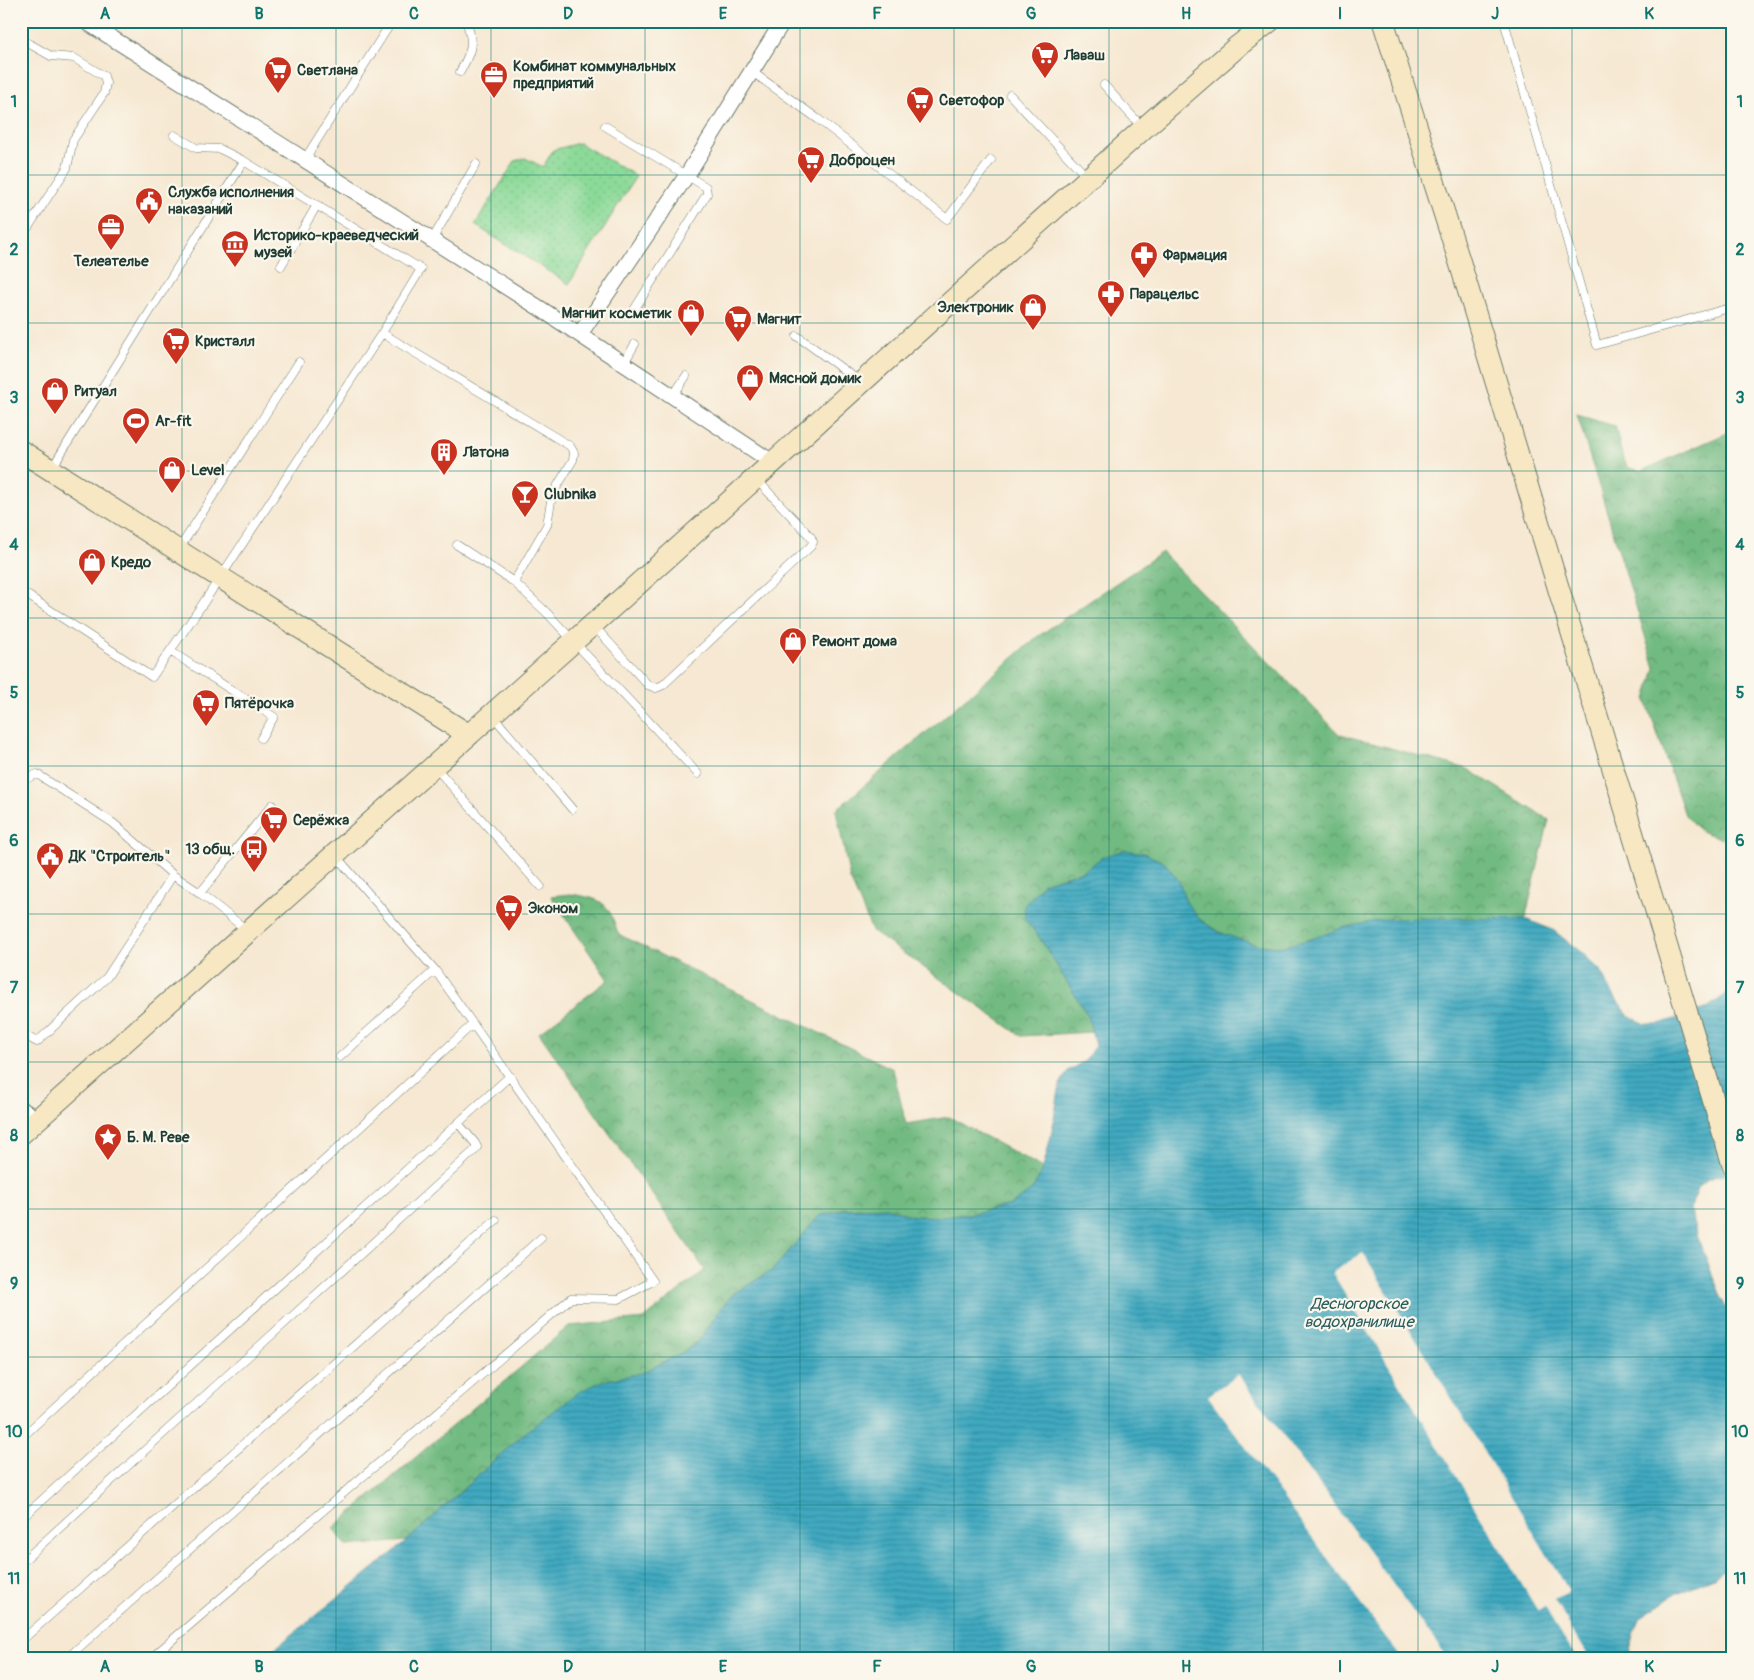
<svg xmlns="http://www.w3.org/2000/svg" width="1754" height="1680" font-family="Pangolin,sans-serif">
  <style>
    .forest { fill: url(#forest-crowns); stroke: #487c5a }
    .park { fill: url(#park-dots); stroke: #568c66 }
    .water { fill: url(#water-rules); stroke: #30737a }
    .pier { fill: #f6e8d2 }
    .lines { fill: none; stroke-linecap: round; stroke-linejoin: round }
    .lane-casing { stroke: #6a796b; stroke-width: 9 }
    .street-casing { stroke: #6a796b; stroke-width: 17 }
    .secondary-casing { stroke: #6a796b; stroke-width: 23 }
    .lane { stroke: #fff; stroke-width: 8 }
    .street { stroke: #fff; stroke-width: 15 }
    .secondary { stroke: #f7e8c3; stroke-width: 21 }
    .grid { fill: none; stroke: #0f766e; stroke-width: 1; stroke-opacity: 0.55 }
    .labels { text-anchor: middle; stroke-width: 4.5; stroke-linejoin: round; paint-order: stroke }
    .poi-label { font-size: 15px; font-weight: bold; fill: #1f3d34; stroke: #fbf7ec; text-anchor: start }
    .water-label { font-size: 16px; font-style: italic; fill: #295d5e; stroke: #fbf7ec }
    .neatline { fill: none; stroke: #0f766e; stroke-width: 2 }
    .grid-label { font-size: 16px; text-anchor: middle; font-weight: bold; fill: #0f766e }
  </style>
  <defs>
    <pattern id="forest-crowns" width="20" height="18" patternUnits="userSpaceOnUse" patternTransform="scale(1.25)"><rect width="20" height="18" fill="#71ba81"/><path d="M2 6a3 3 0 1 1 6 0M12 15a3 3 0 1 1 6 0" fill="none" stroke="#5c986a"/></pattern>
    <pattern id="park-dots" width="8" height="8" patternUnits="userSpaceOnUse" patternTransform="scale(1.25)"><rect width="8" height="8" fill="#8cda99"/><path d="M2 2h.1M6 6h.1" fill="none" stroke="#78bc84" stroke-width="1.8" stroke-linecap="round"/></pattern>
    <pattern id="water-rules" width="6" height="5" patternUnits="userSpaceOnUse" patternTransform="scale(1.25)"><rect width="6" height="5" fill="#40a9c0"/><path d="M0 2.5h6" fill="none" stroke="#358b9d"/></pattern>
  </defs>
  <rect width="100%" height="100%" fill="#fbf7ec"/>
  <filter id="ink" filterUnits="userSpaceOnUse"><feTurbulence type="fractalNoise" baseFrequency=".02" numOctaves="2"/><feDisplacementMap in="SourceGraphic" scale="10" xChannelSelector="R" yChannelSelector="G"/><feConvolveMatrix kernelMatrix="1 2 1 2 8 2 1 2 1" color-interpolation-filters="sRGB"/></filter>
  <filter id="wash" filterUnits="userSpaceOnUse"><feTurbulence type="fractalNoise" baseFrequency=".0096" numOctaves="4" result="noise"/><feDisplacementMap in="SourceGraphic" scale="20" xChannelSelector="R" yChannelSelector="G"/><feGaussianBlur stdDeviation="1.12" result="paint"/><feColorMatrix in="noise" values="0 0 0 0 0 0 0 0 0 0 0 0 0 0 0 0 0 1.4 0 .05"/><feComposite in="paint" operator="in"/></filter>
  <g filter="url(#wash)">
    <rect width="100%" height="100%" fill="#f6e8d2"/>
    <path class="forest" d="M 1577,415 L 1615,426 L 1623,459 L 1629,468 L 1641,471 L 1725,434 L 1733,428 L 1733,836 L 1721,838 L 1700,831 L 1685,815 L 1646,700 L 1655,668 Z
      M 1162,552 L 1339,734 L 1468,769 L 1549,820 L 1525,919 L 1489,919 L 1308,940 C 1299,942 1290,945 1282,946 C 1259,950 1215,934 1198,918 C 1187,908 1183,895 1179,881 L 1105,856 L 1083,871 L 1043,883 L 1025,919 L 1039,937 L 1088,1016 L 1093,1032 L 1021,1036 L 872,931 L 850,879 L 836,810 L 1037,637 Z
      M 570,894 C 603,899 608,901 618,934 L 893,1069 L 906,1124 L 949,1117 L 1043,1168 L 1033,1189 L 1011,1205 L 976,1213 L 944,1217 L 913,1216 L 886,1207 L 845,1209 L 819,1216 L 773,1270 L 733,1294 L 722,1307 L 698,1342 L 678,1355 L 642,1373 L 603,1381 L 521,1436 L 407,1541 L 347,1546 L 333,1528 L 569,1326 L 644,1319 L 705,1270 L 539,1033 L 608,980 L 551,896 Z"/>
    <path class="park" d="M 579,143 L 636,176 L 569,284 L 475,225 L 515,161 L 525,158 L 543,167 L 553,150 Z"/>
    <path class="water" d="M 1125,850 L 1144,853 L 1165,863 L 1179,881 L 1186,902 L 1199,919 L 1220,933 L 1254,944 L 1280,947 L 1308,940 L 1342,928 L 1385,919 L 1446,918 L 1525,919 L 1553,930 L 1581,952 L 1600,970 L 1612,993 L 1629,1016 L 1646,1024 L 1659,1024 L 1707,1008 L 1728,993 L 1733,975 L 1730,898 L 1733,888 L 1733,1171 L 1708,1179 L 1697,1188 L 1691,1208 L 1693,1222 L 1700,1244 L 1729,1316 L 1733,1333 L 1733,1561 L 1714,1578 L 1677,1593 L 1641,1617 L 1634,1633 L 1630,1659 L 262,1659 L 407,1541 L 521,1436 L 579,1392 L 603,1381 L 642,1373 L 678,1355 L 698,1342 L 722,1307 L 733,1294 L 773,1270 L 819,1216 L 845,1209 L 886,1207 L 913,1216 L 944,1217 L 976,1213 L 1011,1205 L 1033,1189 L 1043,1168 L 1051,1136 L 1060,1084 L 1068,1071 L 1086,1060 L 1095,1045 L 1088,1016 L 1039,937 L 1025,919 L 1024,906 L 1043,883 L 1083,871 L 1105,856 Z"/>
    <path class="pier" d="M 1363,1253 L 1569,1591 L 1554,1600 L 1590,1659 L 1577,1659 L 1545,1607 L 1538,1611 L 1332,1272 Z
      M 1238,1374 L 1448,1659 L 1402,1659 L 1208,1396 Z"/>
  </g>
  <g filter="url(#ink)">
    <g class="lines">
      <g class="lane-casing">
        <path id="lane" d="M 1504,21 L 1597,345 L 1733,307
          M 751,71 L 818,119 L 947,219 L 991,160
          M 460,72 C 471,52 475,44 466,21
          M 1104,85 L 1142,127
          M 1010,95 L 1087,177
          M 605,126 L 706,187 L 707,194 L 634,310
          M 305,159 L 392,21
          M 21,238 L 67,168 L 73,140 L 104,93 L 106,83 L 104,76 L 74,58 L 51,56 L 28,43
          M 432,240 L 476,164
          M 281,266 L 317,205
          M 382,333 L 570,446 L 574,453 L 573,460 L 552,495 L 547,525 L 514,582
          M 797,336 L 859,381
          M 624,363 L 635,344
          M 673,396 L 686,376
          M 52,468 L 244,161
          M 457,545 L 514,582 L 547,613 L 698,774
          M 179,549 L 299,362
          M 21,591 L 152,677 L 202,605 L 382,333 L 421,269 L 244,161 L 220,149 L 196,148 L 174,135
          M 594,626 L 648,685 L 656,688 L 663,685 L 811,546 L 813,542 L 811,537 L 756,479
          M 170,651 L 274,717 L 261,738
          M 493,716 L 572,809
          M 435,767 L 540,886
          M 21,781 L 37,774 L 113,823 L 173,875 L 200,893 L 248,931
          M 200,893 L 272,805
          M 21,1033 L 37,1042 L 107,977 L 173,875
          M 340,1057 L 435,970
          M 21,1438 L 473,1024
          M 21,1519 L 510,1076
          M 21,1563 L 475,1150 L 477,1147 L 475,1143 L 458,1123
          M 21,1641 L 496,1220
          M 66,1659 L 541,1238
          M 150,1659 L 571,1298 L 619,1299 L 653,1281 L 435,970 L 335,855"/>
      </g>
      <g class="street-casing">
        <path id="street" d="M 85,21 L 541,309 L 772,462
          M 580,334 L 687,175 L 783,21
          M 21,1109 L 37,1119"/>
      </g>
      <g class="secondary-casing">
        <path id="secondary" d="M 1383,21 L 1460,263 L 1733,1165
          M 21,451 L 469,735
          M 21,1134 L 618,602 L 1143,129 L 1238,46 L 1270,21"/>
      </g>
      <use href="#lane" class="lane"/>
      <use href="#street" class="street"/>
      <use href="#secondary" class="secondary"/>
    </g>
  </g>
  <path class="grid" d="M 182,21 L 182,1659M 336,21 L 336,1659M 491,21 L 491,1659M 645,21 L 645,1659M 800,21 L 800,1659M 954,21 L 954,1659M 1109,21 L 1109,1659M 1263,21 L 1263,1659M 1418,21 L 1418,1659M 1572,21 L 1572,1659M 21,175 L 1733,175M 21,323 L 1733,323M 21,471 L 1733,471M 21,618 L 1733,618M 21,766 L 1733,766M 21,914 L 1733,914M 21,1062 L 1733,1062M 21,1209 L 1733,1209M 21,1357 L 1733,1357M 21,1505 L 1733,1505"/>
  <defs>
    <g id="supermarket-pin" transform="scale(1.4375)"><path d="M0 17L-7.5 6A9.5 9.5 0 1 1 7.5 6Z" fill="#c8321e" stroke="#fbf7ec"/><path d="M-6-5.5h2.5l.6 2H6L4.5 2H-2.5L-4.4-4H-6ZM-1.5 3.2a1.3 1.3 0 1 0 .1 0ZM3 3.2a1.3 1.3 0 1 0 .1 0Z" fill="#fff"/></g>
    <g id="office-pin" transform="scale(1.4375)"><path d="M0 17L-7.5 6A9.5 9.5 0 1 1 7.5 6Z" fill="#c8321e" stroke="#fbf7ec"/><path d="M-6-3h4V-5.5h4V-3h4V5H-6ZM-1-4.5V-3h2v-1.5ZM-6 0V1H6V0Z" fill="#fff"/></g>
    <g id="civic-pin" transform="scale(1.4375)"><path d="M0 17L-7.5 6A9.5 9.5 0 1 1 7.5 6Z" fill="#c8321e" stroke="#fbf7ec"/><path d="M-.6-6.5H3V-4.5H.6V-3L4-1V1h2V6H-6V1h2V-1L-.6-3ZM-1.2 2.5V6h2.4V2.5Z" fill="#fff"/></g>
    <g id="museum-pin" transform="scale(1.4375)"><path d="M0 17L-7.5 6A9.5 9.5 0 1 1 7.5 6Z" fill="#c8321e" stroke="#fbf7ec"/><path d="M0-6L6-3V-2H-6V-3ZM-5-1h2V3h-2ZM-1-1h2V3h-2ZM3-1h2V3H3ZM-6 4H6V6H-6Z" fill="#fff"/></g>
    <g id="pharmacy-pin" transform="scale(1.4375)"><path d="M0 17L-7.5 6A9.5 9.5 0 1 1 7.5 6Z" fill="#c8321e" stroke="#fbf7ec"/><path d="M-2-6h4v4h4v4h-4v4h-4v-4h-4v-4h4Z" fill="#fff"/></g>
    <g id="shop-pin" transform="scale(1.4375)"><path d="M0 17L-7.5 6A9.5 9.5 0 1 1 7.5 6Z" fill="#c8321e" stroke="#fbf7ec"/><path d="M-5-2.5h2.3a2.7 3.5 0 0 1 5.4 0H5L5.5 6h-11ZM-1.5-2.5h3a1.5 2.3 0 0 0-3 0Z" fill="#fff"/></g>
    <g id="stadium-pin" transform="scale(1.4375)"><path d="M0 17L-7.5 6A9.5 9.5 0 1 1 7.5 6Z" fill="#c8321e" stroke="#fbf7ec"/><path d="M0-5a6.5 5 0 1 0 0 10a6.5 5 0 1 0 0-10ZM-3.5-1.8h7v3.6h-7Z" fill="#fff"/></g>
    <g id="building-pin" transform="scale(1.4375)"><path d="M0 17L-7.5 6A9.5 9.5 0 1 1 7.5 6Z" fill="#c8321e" stroke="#fbf7ec"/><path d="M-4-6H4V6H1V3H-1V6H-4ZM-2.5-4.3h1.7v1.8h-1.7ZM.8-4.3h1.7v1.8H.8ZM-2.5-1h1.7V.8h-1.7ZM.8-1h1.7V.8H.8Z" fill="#fff"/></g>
    <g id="bar-pin" transform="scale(1.4375)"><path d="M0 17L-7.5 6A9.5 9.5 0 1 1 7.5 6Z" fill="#c8321e" stroke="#fbf7ec"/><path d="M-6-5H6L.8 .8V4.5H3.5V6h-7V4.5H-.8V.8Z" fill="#fff"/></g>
    <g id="bus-pin" transform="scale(1.4375)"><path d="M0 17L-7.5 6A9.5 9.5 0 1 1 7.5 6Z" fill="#c8321e" stroke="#fbf7ec"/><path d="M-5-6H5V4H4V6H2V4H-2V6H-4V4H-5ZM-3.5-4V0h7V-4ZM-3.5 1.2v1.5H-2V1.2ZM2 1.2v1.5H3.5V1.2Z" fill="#fff"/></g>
    <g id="sight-pin" transform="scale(1.4375)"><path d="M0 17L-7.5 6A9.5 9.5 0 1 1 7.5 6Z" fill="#c8321e" stroke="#fbf7ec"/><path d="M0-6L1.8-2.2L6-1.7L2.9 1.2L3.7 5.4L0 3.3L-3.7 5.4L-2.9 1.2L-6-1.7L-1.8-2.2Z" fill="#fff"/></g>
  </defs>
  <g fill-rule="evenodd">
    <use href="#supermarket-pin" x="1045" y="55"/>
    <use href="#supermarket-pin" x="278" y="70"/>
    <use href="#office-pin" x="494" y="75"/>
    <use href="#supermarket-pin" x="920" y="100"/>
    <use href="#supermarket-pin" x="811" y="160"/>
    <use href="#civic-pin" x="149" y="201"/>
    <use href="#office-pin" x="111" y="227"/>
    <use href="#museum-pin" x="235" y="244"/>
    <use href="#pharmacy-pin" x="1144" y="255"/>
    <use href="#pharmacy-pin" x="1111" y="294"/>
    <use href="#shop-pin" x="1033" y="307"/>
    <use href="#shop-pin" x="691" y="313"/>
    <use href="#supermarket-pin" x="738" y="319"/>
    <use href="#supermarket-pin" x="176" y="341"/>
    <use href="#shop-pin" x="750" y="378"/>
    <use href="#shop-pin" x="55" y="391"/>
    <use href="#stadium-pin" x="136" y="421"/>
    <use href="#building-pin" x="444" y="452"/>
    <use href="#shop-pin" x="172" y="470"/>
    <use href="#bar-pin" x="525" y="494"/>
    <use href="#shop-pin" x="92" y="562"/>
    <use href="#shop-pin" x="793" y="641"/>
    <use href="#supermarket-pin" x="206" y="703"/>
    <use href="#supermarket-pin" x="274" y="820"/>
    <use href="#bus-pin" x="254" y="849"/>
    <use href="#civic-pin" x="50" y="856"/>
    <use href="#supermarket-pin" x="509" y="908"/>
    <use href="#sight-pin" x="108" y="1137"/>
  </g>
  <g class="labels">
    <g class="poi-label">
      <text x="1064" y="60">Лаваш</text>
      <text x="513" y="71">Комбинат коммунальных<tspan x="513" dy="17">предприятий</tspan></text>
      <text x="297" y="75">Светлана</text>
      <text x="939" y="105">Светофор</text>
      <text x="830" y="165">Доброцен</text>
      <text x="168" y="197">Служба исполнения<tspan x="168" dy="17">наказаний</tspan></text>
      <text x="254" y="240">Историко-краеведческий<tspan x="254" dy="17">музей</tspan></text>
      <text x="1163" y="260">Фармация</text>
      <text x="111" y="266" text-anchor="middle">Телеателье</text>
      <text x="1130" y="299">Парацельс</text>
      <text x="1014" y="312" text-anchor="end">Электроник</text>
      <text x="672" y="318" text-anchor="end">Магнит косметик</text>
      <text x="757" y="324">Магнит</text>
      <text x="195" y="346">Кристалл</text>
      <text x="769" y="383">Мясной домик</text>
      <text x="74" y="396">Ритуал</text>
      <text x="155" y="426">Ar-fit</text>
      <text x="463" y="457">Латона</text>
      <text x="191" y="475">Level</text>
      <text x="544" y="499">Clubnika</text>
      <text x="111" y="567">Кредо</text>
      <text x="812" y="646">Ремонт дома</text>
      <text x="225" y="708">Пятёрочка</text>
      <text x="293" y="825">Серёжка</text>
      <text x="235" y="854" text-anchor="end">13 общ.</text>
      <text x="69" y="861">ДК "Строитель"</text>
      <text x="528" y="913">Эконом</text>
      <text x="127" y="1142">Б. М. Реве</text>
    </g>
    <g class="water-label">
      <text x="1359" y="1309">Десногорское<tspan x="1359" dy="18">водохранилище</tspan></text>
    </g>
  </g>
  <rect width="1754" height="1680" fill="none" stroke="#fbf7ec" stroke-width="55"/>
  <rect x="28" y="28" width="1698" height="1624" class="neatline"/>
  <g class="grid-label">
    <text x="105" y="19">A</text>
    <text x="259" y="19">B</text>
    <text x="414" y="19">C</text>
    <text x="568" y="19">D</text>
    <text x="723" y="19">E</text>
    <text x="877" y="19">F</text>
    <text x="1031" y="19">G</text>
    <text x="1186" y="19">H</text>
    <text x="1340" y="19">I</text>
    <text x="1495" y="19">J</text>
    <text x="1649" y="19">K</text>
    <text x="14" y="107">1</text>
    <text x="1740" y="107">1</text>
    <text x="14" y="255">2</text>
    <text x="1740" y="255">2</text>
    <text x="14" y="403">3</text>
    <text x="1740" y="403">3</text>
    <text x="14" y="550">4</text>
    <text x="1740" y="550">4</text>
    <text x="14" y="698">5</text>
    <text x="1740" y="698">5</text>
    <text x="14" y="846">6</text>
    <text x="1740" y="846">6</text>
    <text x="14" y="993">7</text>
    <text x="1740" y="993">7</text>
    <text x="14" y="1141">8</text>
    <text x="1740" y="1141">8</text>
    <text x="14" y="1289">9</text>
    <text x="1740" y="1289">9</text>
    <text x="14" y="1437">10</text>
    <text x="1740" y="1437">10</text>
    <text x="14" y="1584">11</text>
    <text x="1740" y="1584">11</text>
    <text x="105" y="1672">A</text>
    <text x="259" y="1672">B</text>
    <text x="414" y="1672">C</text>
    <text x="568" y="1672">D</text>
    <text x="723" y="1672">E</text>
    <text x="877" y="1672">F</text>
    <text x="1031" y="1672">G</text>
    <text x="1186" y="1672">H</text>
    <text x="1340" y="1672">I</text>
    <text x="1495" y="1672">J</text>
    <text x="1649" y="1672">K</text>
  </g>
</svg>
